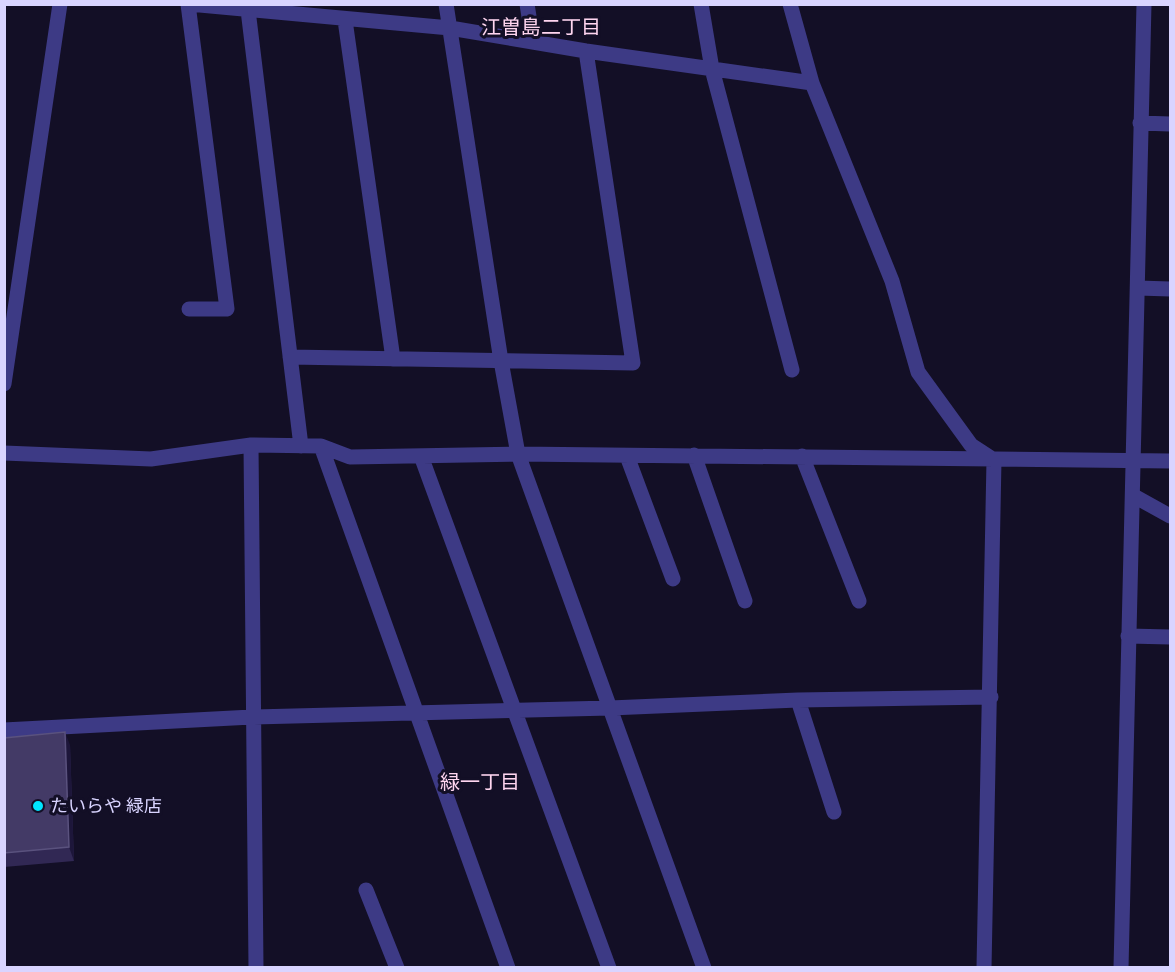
<svg xmlns="http://www.w3.org/2000/svg" width="1175" height="972" font-family="'PT Sans Narrow','Noto Sans JP',sans-serif">
  <style>
    .lines { fill: none; stroke-linecap: round; stroke-linejoin: round }
    .minor { stroke: #3d3a85; stroke-width: 15 }
    .wall { fill: #312854 }
    .shaded-wall { fill: #1d163a }
    .building { fill: #433a66; stroke: #5a527e; stroke-width: 1.5 }
    .poi-dot { fill: #00e5ff; stroke: #130f26; stroke-width: 2 }
    .labels { text-anchor: middle; stroke-width: 6; stroke-linejoin: round; paint-order: stroke }
    .poi-label { font-size: 18px; fill: #d9d4ff; stroke: #130f26; text-anchor: start }
    .neighbourhood-label { font-size: 20px; fill: #ffd6f0; stroke: #130f26 }
  </style>
  <rect width="100%" height="100%" fill="#130f26"/>
  <g class="lines">
    <path class="minor" d="M 188,4 L 227,309 L 189,309
      M 189,4 L 450,28 L 586,51 L 812,83
      M 446,4 L 501,361 L 518,454 L 704,968
      M 527,4 L 533,42
      M 701,4 L 712,69 L 792,370
      M 790,4 L 812,83 L 892,281 L 918,372 L 971,445 L 994,460 L 984,968
      M 248,10 L 301,446
      M 345,20 L 393,359
      M 1140,123 L 1170,124
      M 1138,288 L 1170,289
      M 290,357 L 633,363 L 586,51
      M 4,384 L 60,4
      M 251,445 L 256,968
      M 321,446 L 508,968
      M 4,453 L 151,459 L 251,445 L 321,446 L 350,457 L 518,454 L 1170,461
      M 694,455 L 745,601
      M 421,456 L 609,968
      M 627,456 L 673,579
      M 802,456 L 859,601
      M 1134,496 L 1170,516
      M 1128,636 L 1170,637
      M 798,700 L 834,812
      M 4,730 L 252,717 L 610,708 L 798,700 L 991,697
      M 366,890 L 397,968
      M 1121,968 L 1144,4"/>
  </g>
  <path class="wall" d="M 4,738 L 70,745 L 74,861 L 4,867 Z"/>
  <path class="shaded-wall" d="M 65,732 L 70,745 L 74,861 L 69,847 Z"/>
  <path class="building" d="M 65,732 L 69,847 L 4,853 L 4,738 Z"/>
  <circle class="poi-dot" cx="38" cy="806" r="6"/>
  <g class="labels">
    <g class="poi-label">
      <text x="50" y="812">たいらや 緑店</text>
    </g>
    <g class="neighbourhood-label">
      <text x="541" y="34">江曽島二丁目</text>
      <text x="480" y="789">緑一丁目</text>
    </g>
  </g>
  <rect width="1175" height="972" fill="none" stroke="#d9d4ff" stroke-width="12"/>
</svg>
